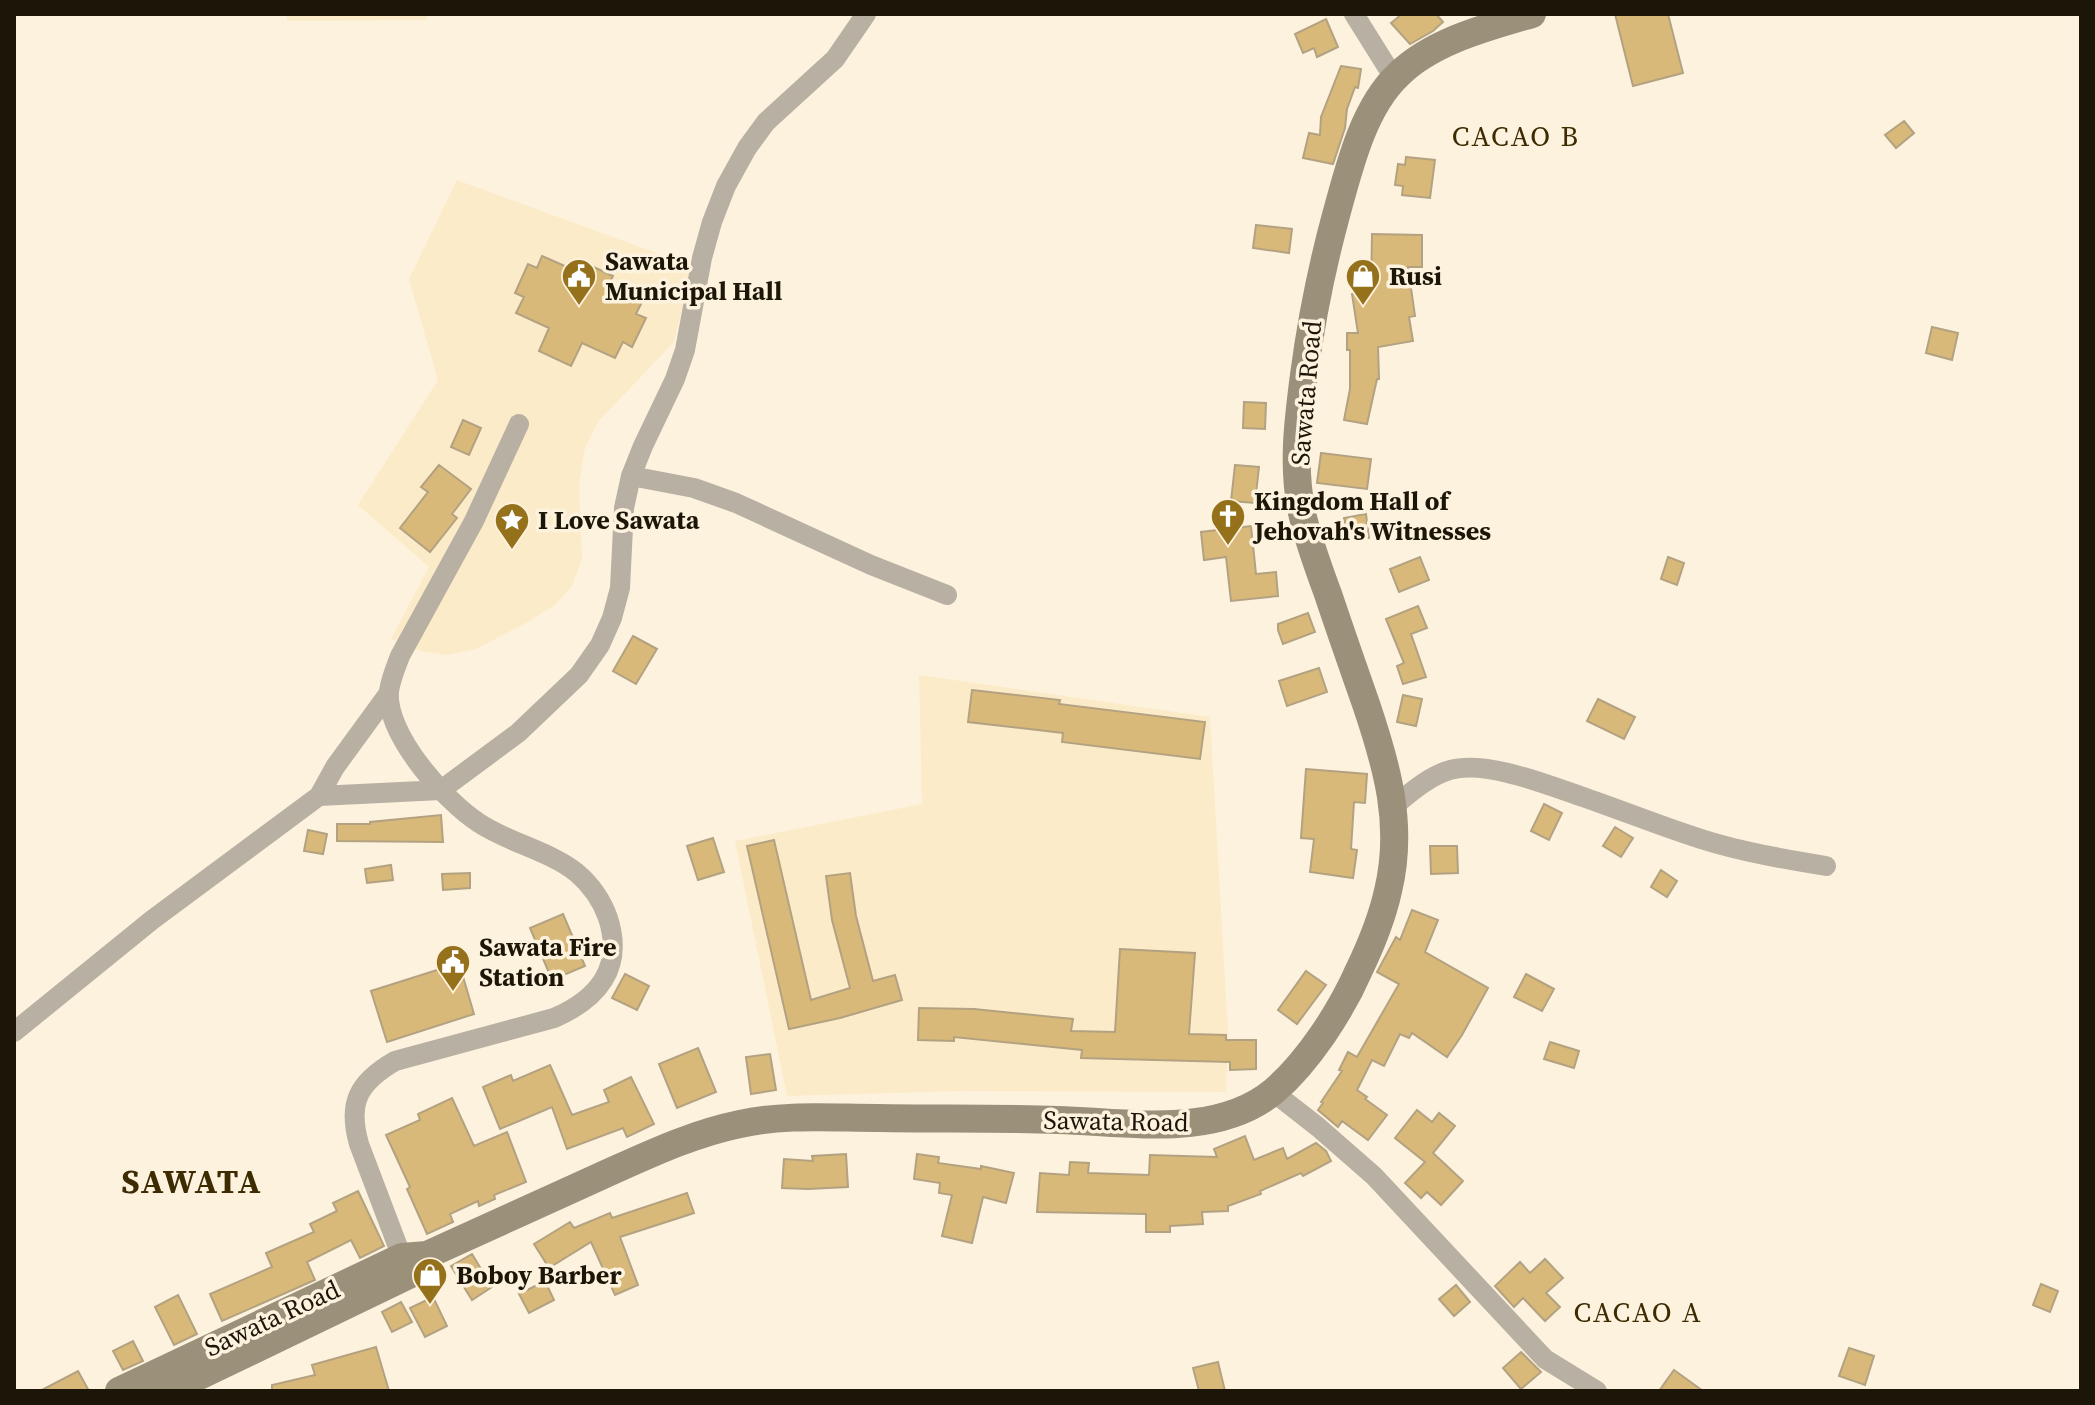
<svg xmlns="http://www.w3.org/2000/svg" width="2095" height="1405" font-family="'Source Serif 4',serif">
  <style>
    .built { fill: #fcebc9 }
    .building { fill: #d9b979; stroke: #b3a281; stroke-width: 2 }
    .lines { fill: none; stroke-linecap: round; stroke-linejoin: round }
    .minor { stroke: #b8b0a2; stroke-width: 20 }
    .secondary { stroke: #9b907a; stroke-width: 28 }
    .labels { text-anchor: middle; stroke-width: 7; stroke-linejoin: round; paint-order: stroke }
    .poi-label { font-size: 26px; font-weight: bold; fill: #1c1609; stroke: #fdf2de; text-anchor: start }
    .street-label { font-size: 26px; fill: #1c1609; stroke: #fdf2de }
    .neighbourhood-label { font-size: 28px; letter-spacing: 2px; fill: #3d2b02; stroke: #fdf2de }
    .district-label { font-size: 34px; font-weight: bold; letter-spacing: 2px; fill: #3d2b02; stroke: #fdf2de }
  </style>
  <rect width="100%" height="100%" fill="#fdf2de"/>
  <path class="built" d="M 287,14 L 427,14 L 427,20 L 287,21 Z
    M 457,180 L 692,266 L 674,342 L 598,422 L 585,448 L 579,484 L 582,559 L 572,586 L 555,605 L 526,623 L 476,649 L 447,655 L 421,651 L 391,639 L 429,567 L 358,505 L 438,380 L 409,279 Z
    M 919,675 L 1210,717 L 1228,1033 L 1226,1092 L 961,1091 L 787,1096 L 735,841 L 922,804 Z"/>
  <path class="building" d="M 1402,14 L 1436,14 L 1443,22 L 1433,31 L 1410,44 L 1391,23 Z
    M 1615,14 L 1668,14 L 1683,73 L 1633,86 Z
    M 1326,19 L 1338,47 L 1317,57 L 1314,48 L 1303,53 L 1295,34 Z
    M 1341,66 L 1361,69 L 1358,88 L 1355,87 L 1347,109 L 1345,128 L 1333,164 L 1303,158 L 1309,133 L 1320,135 L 1321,117 Z
    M 1904,121 L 1914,133 L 1896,148 L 1885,135 Z
    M 1406,157 L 1435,160 L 1430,198 L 1402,195 L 1403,186 L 1395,185 L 1398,164 L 1405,165 Z
    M 1256,225 L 1292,229 L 1289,253 L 1253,248 Z
    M 1372,234 L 1422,235 L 1422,267 L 1408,267 L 1415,316 L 1409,317 L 1413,341 L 1378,347 L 1379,379 L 1377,379 L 1367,424 L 1344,420 L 1350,389 L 1350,350 L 1347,350 L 1347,333 L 1358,333 L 1352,294 L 1371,291 Z
    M 542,256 L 576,271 L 581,261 L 613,276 L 608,286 L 642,302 L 636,314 L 646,318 L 632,347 L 623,342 L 615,358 L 582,343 L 571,366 L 539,351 L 549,328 L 516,313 L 524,297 L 515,293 L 528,264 L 537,268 Z
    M 1932,327 L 1958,333 L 1952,360 L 1926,353 Z
    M 1244,402 L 1266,403 L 1265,429 L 1243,428 Z
    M 463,420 L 481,428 L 469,455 L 451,447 Z
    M 1321,453 L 1371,459 L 1367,489 L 1317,483 Z
    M 439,465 L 471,489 L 452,514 L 457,518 L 430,552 L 400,528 L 428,492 L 421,487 Z
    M 1235,465 L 1259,467 L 1255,503 L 1231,501 Z
    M 1366,514 L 1369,538 L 1347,541 L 1344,518 Z
    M 1251,526 L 1256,574 L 1276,572 L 1278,596 L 1231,601 L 1226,557 L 1204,560 L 1201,532 Z
    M 1420,557 L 1429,580 L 1399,592 L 1390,569 Z
    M 1668,557 L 1684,563 L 1677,585 L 1661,579 Z
    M 1418,606 L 1427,628 L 1411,634 L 1426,677 L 1403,684 L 1397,666 L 1404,663 L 1386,619 Z
    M 1308,613 L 1315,632 L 1283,644 L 1278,630 L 1278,624 Z
    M 633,636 L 657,649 L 636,684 L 613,671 Z
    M 1319,668 L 1327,692 L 1287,706 L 1279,681 Z
    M 972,690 L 1060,700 L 1059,704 L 1205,722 L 1200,759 L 1062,742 L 1063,733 L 968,722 Z
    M 1403,695 L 1422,699 L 1416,726 L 1397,722 Z
    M 1598,699 L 1635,717 L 1624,739 L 1587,721 Z
    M 1306,769 L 1367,774 L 1365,803 L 1354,802 L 1351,849 L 1357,850 L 1353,878 L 1310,872 L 1314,839 L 1301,838 Z
    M 1544,804 L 1562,813 L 1549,840 L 1531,831 Z
    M 441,815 L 443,842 L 337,841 L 337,824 L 370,824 L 370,822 Z
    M 1615,827 L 1633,838 L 1621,857 L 1603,846 Z
    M 308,830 L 327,834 L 323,854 L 304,851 Z
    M 713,838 L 724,872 L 698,880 L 687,846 Z
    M 774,840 L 811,1000 L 850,988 L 832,920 L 826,876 L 850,873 L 856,916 L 873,981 L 895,975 L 902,1000 L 840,1018 L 789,1029 L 747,846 Z
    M 1430,846 L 1457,846 L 1458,873 L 1431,874 Z
    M 391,865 L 393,880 L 367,883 L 365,869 Z
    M 1661,870 L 1677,881 L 1667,897 L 1651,887 Z
    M 470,873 L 470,888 L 443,890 L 442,874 Z
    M 1412,910 L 1438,920 L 1425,952 L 1488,988 L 1462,1035 L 1447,1057 L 1412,1033 L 1409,1038 L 1400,1034 L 1384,1066 L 1372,1060 L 1357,1090 L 1367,1097 L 1365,1099 L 1387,1115 L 1368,1140 L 1342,1121 L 1338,1127 L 1318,1110 L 1323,1103 L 1321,1102 L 1342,1071 L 1339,1070 L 1348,1052 L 1357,1057 L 1399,984 L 1377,972 L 1396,937 L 1400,940 Z
    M 563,914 L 585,966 L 552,980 L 530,928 Z
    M 1120,949 L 1195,953 L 1189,1034 L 1226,1035 L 1226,1040 L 1256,1040 L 1256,1069 L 1230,1070 L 1230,1062 L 1081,1058 L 1082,1050 L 954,1037 L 954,1041 L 918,1040 L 919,1008 L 974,1009 L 1073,1019 L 1071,1031 L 1115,1032 Z
    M 459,963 L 474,1014 L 387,1042 L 371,991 Z
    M 1306,971 L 1326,985 L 1297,1024 L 1278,1010 Z
    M 625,974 L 649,986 L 637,1010 L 612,998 Z
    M 1526,974 L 1554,989 L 1542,1011 L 1514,997 Z
    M 1550,1042 L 1579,1051 L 1574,1068 L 1544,1059 Z
    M 698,1048 L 716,1092 L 677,1108 L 659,1064 Z
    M 770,1054 L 776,1090 L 751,1094 L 746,1057 Z
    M 550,1065 L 572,1115 L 609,1102 L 604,1090 L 631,1077 L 654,1124 L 627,1137 L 623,1128 L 567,1149 L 552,1107 L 500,1129 L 483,1087 L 511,1075 L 513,1081 Z
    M 452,1098 L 474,1146 L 507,1132 L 526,1182 L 494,1195 L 495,1199 L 479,1206 L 478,1201 L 450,1214 L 453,1222 L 427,1234 L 407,1189 L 410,1187 L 386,1135 L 420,1120 L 418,1114 Z
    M 1417,1110 L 1432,1122 L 1439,1113 L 1455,1126 L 1433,1153 L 1463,1181 L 1441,1205 L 1427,1192 L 1421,1198 L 1405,1183 L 1425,1162 L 1395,1138 Z
    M 1245,1136 L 1254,1160 L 1283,1148 L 1287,1159 L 1316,1143 L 1326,1151 L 1331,1161 L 1303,1176 L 1301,1173 L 1260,1191 L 1261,1194 L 1228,1206 L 1228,1211 L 1202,1212 L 1203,1224 L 1170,1226 L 1170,1232 L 1146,1232 L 1146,1214 L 1037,1212 L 1040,1173 L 1069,1175 L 1070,1162 L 1089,1163 L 1088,1173 L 1149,1175 L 1150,1155 L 1217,1157 L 1214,1149 Z
    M 846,1154 L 848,1187 L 808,1189 L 782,1188 L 784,1159 L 813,1161 L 812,1156 Z
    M 917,1154 L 939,1157 L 938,1163 L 981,1169 L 981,1166 L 1014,1173 L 1006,1203 L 983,1197 L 972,1243 L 942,1236 L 952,1195 L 939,1193 L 940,1183 L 914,1179 Z
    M 358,1191 L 384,1246 L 360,1258 L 351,1240 L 307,1262 L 315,1280 L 222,1321 L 210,1294 L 272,1267 L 266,1253 L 314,1232 L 310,1224 L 337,1211 L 333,1203 Z
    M 687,1193 L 694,1213 L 620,1237 L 638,1285 L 615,1295 L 591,1242 L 549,1268 L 534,1244 L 570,1222 L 574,1228 L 610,1213 L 612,1218 Z
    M 472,1254 L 492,1287 L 472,1300 L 451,1266 Z
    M 1545,1259 L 1563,1278 L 1546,1293 L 1560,1307 L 1545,1321 L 1523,1298 L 1514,1307 L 1495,1286 L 1520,1262 L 1530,1273 Z
    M 545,1281 L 554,1300 L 529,1313 L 519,1294 Z
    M 2041,1284 L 2058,1291 L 2050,1312 L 2033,1305 Z
    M 1456,1285 L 1470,1302 L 1454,1316 L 1439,1299 Z
    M 178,1295 L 197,1334 L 174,1345 L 155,1307 Z
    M 433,1297 L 447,1326 L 425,1337 L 410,1308 Z
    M 401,1302 L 412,1322 L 392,1332 L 382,1312 Z
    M 133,1341 L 143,1361 L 123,1370 L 113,1351 Z
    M 376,1347 L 389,1391 L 272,1391 L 272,1385 L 315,1375 L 312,1365 Z
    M 1849,1348 L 1874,1356 L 1865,1385 L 1839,1376 Z
    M 1521,1352 L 1541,1372 L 1521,1389 L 1503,1368 Z
    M 1218,1362 L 1225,1391 L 1199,1391 L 1193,1368 Z
    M 1674,1370 L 1703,1391 L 1659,1391 Z
    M 78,1371 L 89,1391 L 40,1391 Z"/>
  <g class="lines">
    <path class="minor" d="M 1354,14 L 1394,78
      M 631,476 L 694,488 L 736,503 L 871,565 L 947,595
      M 319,796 L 441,790 L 518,733 L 579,675 L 600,645 L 612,618 L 620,588 L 624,508 L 631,476 L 643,446 L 675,379 L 685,350 L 702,258 L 712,222 L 726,186 L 747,148 L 766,122 L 835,59 L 866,14
      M 1394,806 C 1410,793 1429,776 1450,770 C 1486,760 1545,784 1580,796 C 1621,810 1660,826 1701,839 C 1742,852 1784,859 1826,866
      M 14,1032 L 152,920 L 319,796 L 335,767 L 389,693
      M 1273,1092 L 1318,1127 L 1374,1176 L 1545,1359 L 1597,1391
      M 406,1268 L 359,1144 C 347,1102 359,1082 395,1061 L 554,1018 C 598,999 624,968 608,918 C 602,901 591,885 577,873 C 550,851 509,843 479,823 C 445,801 385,734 389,691 C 391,678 396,667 400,656 L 474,521 L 519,424"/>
    <path class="secondary" d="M 119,1391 L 402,1257 L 427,1255 C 485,1229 543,1202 601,1176 C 646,1156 691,1134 740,1124 C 785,1114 832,1118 878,1118 C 938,1119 998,1118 1058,1120 C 1128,1122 1216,1139 1274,1091 C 1308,1062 1341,1011 1359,970 C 1371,945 1382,918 1388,891 C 1404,825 1387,766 1366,704 C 1353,667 1340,630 1328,594 C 1318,567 1308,540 1302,513 C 1292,467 1298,421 1304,375 C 1311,322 1321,271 1335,219 C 1348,172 1362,109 1398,75 C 1432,41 1488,27 1532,14
      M 168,1391 L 409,1275 L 427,1255"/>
  </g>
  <defs>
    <g id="civic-pin" transform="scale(1.8)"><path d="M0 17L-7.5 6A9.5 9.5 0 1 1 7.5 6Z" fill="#96711b" stroke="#fdf2de"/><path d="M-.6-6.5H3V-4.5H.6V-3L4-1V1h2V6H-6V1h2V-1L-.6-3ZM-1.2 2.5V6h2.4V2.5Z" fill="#fff"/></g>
    <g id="shop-pin" transform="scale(1.8)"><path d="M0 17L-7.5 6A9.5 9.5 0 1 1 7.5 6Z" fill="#96711b" stroke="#fdf2de"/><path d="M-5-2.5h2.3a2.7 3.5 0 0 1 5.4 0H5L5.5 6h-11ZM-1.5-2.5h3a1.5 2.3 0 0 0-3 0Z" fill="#fff"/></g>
    <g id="church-pin" transform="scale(1.8)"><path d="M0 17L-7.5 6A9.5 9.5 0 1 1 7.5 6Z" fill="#96711b" stroke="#fdf2de"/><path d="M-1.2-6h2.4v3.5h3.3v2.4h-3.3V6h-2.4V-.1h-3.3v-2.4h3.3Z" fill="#fff"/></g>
    <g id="sight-pin" transform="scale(1.8)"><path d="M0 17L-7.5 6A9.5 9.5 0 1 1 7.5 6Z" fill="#96711b" stroke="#fdf2de"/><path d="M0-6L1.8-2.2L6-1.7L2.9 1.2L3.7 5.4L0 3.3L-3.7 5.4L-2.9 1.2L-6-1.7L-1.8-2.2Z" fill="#fff"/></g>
  </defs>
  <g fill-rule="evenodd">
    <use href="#civic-pin" x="579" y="276"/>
    <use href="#shop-pin" x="1363" y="276"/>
    <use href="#church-pin" x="1228" y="516"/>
    <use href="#sight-pin" x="512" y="520"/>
    <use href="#civic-pin" x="453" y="962"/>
    <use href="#shop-pin" x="430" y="1275"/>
  </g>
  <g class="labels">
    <g class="poi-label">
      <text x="605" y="270">Sawata<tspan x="605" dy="30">Municipal Hall</tspan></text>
      <text x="1389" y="285">Rusi</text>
      <text x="1254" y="510">Kingdom Hall of<tspan x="1254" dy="30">Jehovah's Witnesses</tspan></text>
      <text x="538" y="529">I Love Sawata</text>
      <text x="479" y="956">Sawata Fire<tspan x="479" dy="30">Station</tspan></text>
      <text x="456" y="1284">Boboy Barber</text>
    </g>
    <g class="street-label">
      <text transform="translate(1306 393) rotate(-85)" y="9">Sawata Road</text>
      <text transform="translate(1116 1121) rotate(1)" y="9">Sawata Road</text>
      <text transform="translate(272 1318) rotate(-25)" y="9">Sawata Road</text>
    </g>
    <g class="neighbourhood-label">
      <text x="1516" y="146">CACAO B</text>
      <text x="1638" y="1322">CACAO A</text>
    </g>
    <g class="district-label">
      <text x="192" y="1193">SAWATA</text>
    </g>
  </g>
  <rect width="2095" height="1405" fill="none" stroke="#1c1609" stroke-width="32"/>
</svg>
